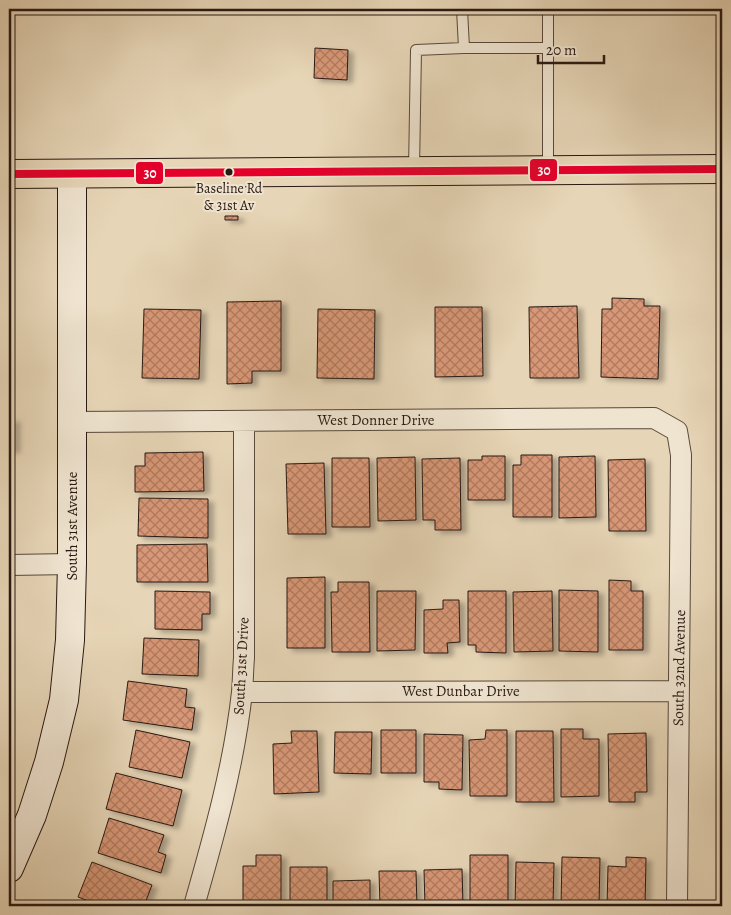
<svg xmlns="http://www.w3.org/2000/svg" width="731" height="915" font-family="Alegreya,serif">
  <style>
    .building { fill: url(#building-cross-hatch); stroke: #291912; filter: url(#shadow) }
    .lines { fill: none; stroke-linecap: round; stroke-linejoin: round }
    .lane-casing { stroke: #58483b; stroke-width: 12 }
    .street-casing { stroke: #58483b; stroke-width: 22 }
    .secondary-casing { stroke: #291912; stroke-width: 30 }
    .primary-casing { stroke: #291912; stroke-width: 30 }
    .lane { stroke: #efe4d0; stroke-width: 10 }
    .street { stroke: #efe4d0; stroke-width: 20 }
    .secondary { stroke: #efe4d0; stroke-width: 28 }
    .primary { stroke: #e6d5b6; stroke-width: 28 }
    .bus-1-casing { stroke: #efe4d0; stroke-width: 11 }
    .bus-1 { stroke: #e4002b; stroke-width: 8 }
    .bus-dot { fill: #291912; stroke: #efe4d0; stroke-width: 2 }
    .labels { text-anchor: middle; stroke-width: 4; stroke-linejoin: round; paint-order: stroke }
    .bus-label { font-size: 14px; fill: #291912; stroke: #efe4d0 }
    .street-label { font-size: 15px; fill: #291912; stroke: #efe4d0 }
    .line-badge { stroke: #efe4d0; stroke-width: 2 }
    .badge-label { font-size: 14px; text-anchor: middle; font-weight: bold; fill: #fff }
  </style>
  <defs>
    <pattern id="building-cross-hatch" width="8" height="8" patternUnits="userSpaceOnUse" patternTransform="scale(1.25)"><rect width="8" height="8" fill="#d89776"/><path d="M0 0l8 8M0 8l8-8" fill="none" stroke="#af7a5f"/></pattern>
    <filter id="shadow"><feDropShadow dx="5.5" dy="3" stdDeviation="2.5" flood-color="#0004"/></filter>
  </defs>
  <rect width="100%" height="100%" fill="#e6d5b6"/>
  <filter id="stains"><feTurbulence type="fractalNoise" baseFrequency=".004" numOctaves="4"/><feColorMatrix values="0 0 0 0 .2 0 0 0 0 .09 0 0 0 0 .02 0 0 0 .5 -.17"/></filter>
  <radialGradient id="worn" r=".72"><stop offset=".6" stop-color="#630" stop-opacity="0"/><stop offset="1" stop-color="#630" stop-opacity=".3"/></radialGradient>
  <path class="building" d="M 315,48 L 348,50 L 347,80 L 314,78 Z
    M 225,216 L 238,216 L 238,220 L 225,220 Z
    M 612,298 L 644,299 L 644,306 L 660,306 L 658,379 L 601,377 L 602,309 L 612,309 Z
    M 281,301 L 281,371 L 252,371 L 252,383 L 227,384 L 227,302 Z
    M 577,306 L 579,378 L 530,378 L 529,307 Z
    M 435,307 L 482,307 L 483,376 L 435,377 Z
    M 144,309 L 201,310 L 199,379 L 142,378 Z
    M 318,309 L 375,310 L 374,379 L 317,378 Z
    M 9,419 L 14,419 L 14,450 L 9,450 Z
    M 203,452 L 204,491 L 135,492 L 135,466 L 145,466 L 145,453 Z
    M 521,455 L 552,455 L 552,517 L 513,517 L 513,465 L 521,465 Z
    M 482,456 L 505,456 L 505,500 L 468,500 L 468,460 L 482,460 Z
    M 595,456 L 596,517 L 559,518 L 559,457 Z
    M 415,457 L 416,520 L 378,521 L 377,458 Z
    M 332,458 L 369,458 L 370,527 L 332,527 Z
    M 460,458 L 461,530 L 435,530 L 435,520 L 423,520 L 422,459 Z
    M 645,459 L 646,531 L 609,531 L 608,460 Z
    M 324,463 L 326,534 L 288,534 L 286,464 Z
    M 139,498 L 208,499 L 208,538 L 138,536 Z
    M 207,544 L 208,582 L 137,582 L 137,545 Z
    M 325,577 L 325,648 L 287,648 L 287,578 Z
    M 609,580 L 631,581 L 631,591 L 643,591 L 643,650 L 609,650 Z
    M 338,582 L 369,582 L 370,652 L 332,652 L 331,592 L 338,592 Z
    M 559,590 L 598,591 L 598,652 L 559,651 Z
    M 155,591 L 210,592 L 210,614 L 202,614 L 202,630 L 155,629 Z
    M 377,591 L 416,591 L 415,650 L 377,651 Z
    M 468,591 L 506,591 L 506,653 L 476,652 L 476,645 L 468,645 Z
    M 552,591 L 553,651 L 514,652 L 513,592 Z
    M 443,600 L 459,600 L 460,642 L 447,643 L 448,653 L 424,653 L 424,610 L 443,609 Z
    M 144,638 L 199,640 L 198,676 L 142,674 Z
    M 128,681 L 187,689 L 185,707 L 195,708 L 192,730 L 123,720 Z
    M 561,729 L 583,729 L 583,739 L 599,739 L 599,796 L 561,797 Z
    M 136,730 L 190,742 L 182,778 L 129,767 Z
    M 381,730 L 416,730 L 416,773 L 381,773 Z
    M 486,730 L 507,730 L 507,796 L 470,796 L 469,740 L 485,739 Z
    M 291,731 L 317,731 L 319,792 L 274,794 L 273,744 L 292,743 Z
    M 516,731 L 553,731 L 554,802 L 516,802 Z
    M 335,732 L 372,732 L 371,774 L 334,773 Z
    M 646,733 L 647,792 L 635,792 L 635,802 L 609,802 L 608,734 Z
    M 424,734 L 463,735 L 462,790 L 439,789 L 439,782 L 424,782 Z
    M 116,773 L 182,790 L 173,826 L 106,809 Z
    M 109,818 L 164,835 L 158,852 L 166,855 L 161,873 L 98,853 Z
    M 256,855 L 281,855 L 281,906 L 243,906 L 243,866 L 256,866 Z
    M 470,855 L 508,855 L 508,906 L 470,906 Z
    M 562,857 L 600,858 L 599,906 L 561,906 Z
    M 626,857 L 646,858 L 645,906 L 607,906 L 608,866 L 626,867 Z
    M 92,862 L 152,885 L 144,906 L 102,906 L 78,897 Z
    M 516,862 L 554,863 L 553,906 L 515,906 Z
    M 290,867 L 327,867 L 327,906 L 290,906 Z
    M 462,869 L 463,906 L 425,906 L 424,870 Z
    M 379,871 L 416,871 L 417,906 L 380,906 Z
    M 370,880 L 370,906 L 333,906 L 333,881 Z"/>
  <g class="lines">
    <g class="lane-casing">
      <path id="lane" d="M 462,9 L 464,48 L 548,48
        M 548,169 L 548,9
        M 414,170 L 416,50 L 464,48"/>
    </g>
    <g class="street-casing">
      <path id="street" d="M 72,422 L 654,418 L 677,431 L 681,455 L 677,906
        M 9,565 L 72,564
        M 242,692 L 679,691
        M 194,906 C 214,836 234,765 242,692 C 243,681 243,669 244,658 L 244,421"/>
    </g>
    <g class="secondary-casing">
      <path id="secondary" d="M 9,868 L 32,815 L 49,762 L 64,700 L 70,640 L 72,564 L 72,174"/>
    </g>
    <g class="primary-casing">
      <path id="primary" d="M 9,174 L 722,169"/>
    </g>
    <use href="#lane" class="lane"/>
    <use href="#street" class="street"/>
    <use href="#secondary" class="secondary"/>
    <use href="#primary" class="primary"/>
    <g class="bus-1-casing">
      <path id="bus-1" d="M 9,174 L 722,169"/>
    </g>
    <use href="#bus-1" class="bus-1"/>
  </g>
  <circle class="bus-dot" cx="229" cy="172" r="4.5"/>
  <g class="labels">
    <g class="bus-label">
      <text x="229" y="193">Baseline Rd<tspan x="229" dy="17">&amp; 31st Av</tspan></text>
    </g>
    <g class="street-label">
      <text x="376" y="425">West Donner Drive</text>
      <text transform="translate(72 526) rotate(-90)" y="5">South 31st Avenue</text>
      <text transform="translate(241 666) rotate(-87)" y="5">South 31st Drive</text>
      <text transform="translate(679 668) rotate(-89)" y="5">South 32nd Avenue</text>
      <text x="461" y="696">West Dunbar Drive</text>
    </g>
  </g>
  <g class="line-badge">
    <rect x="529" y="158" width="29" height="24" rx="5" fill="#e4002b"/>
    <rect x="135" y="161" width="29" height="24" rx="5" fill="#e4002b"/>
  </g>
  <g class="badge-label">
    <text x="544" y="175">30</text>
    <text x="150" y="178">30</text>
  </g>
  <rect width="731" height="915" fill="none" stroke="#e6d5b6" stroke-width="30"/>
  <rect x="10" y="10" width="711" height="895" fill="none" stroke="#291912" stroke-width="2.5"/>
  <rect x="15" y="15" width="701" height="885" fill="none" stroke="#291912"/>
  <path d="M538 55v8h66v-8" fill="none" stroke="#291912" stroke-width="2.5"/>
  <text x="546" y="55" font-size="15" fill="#291912" stroke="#efe4d0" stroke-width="4" paint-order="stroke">20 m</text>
  <rect width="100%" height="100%" filter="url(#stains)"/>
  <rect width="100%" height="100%" fill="url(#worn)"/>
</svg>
